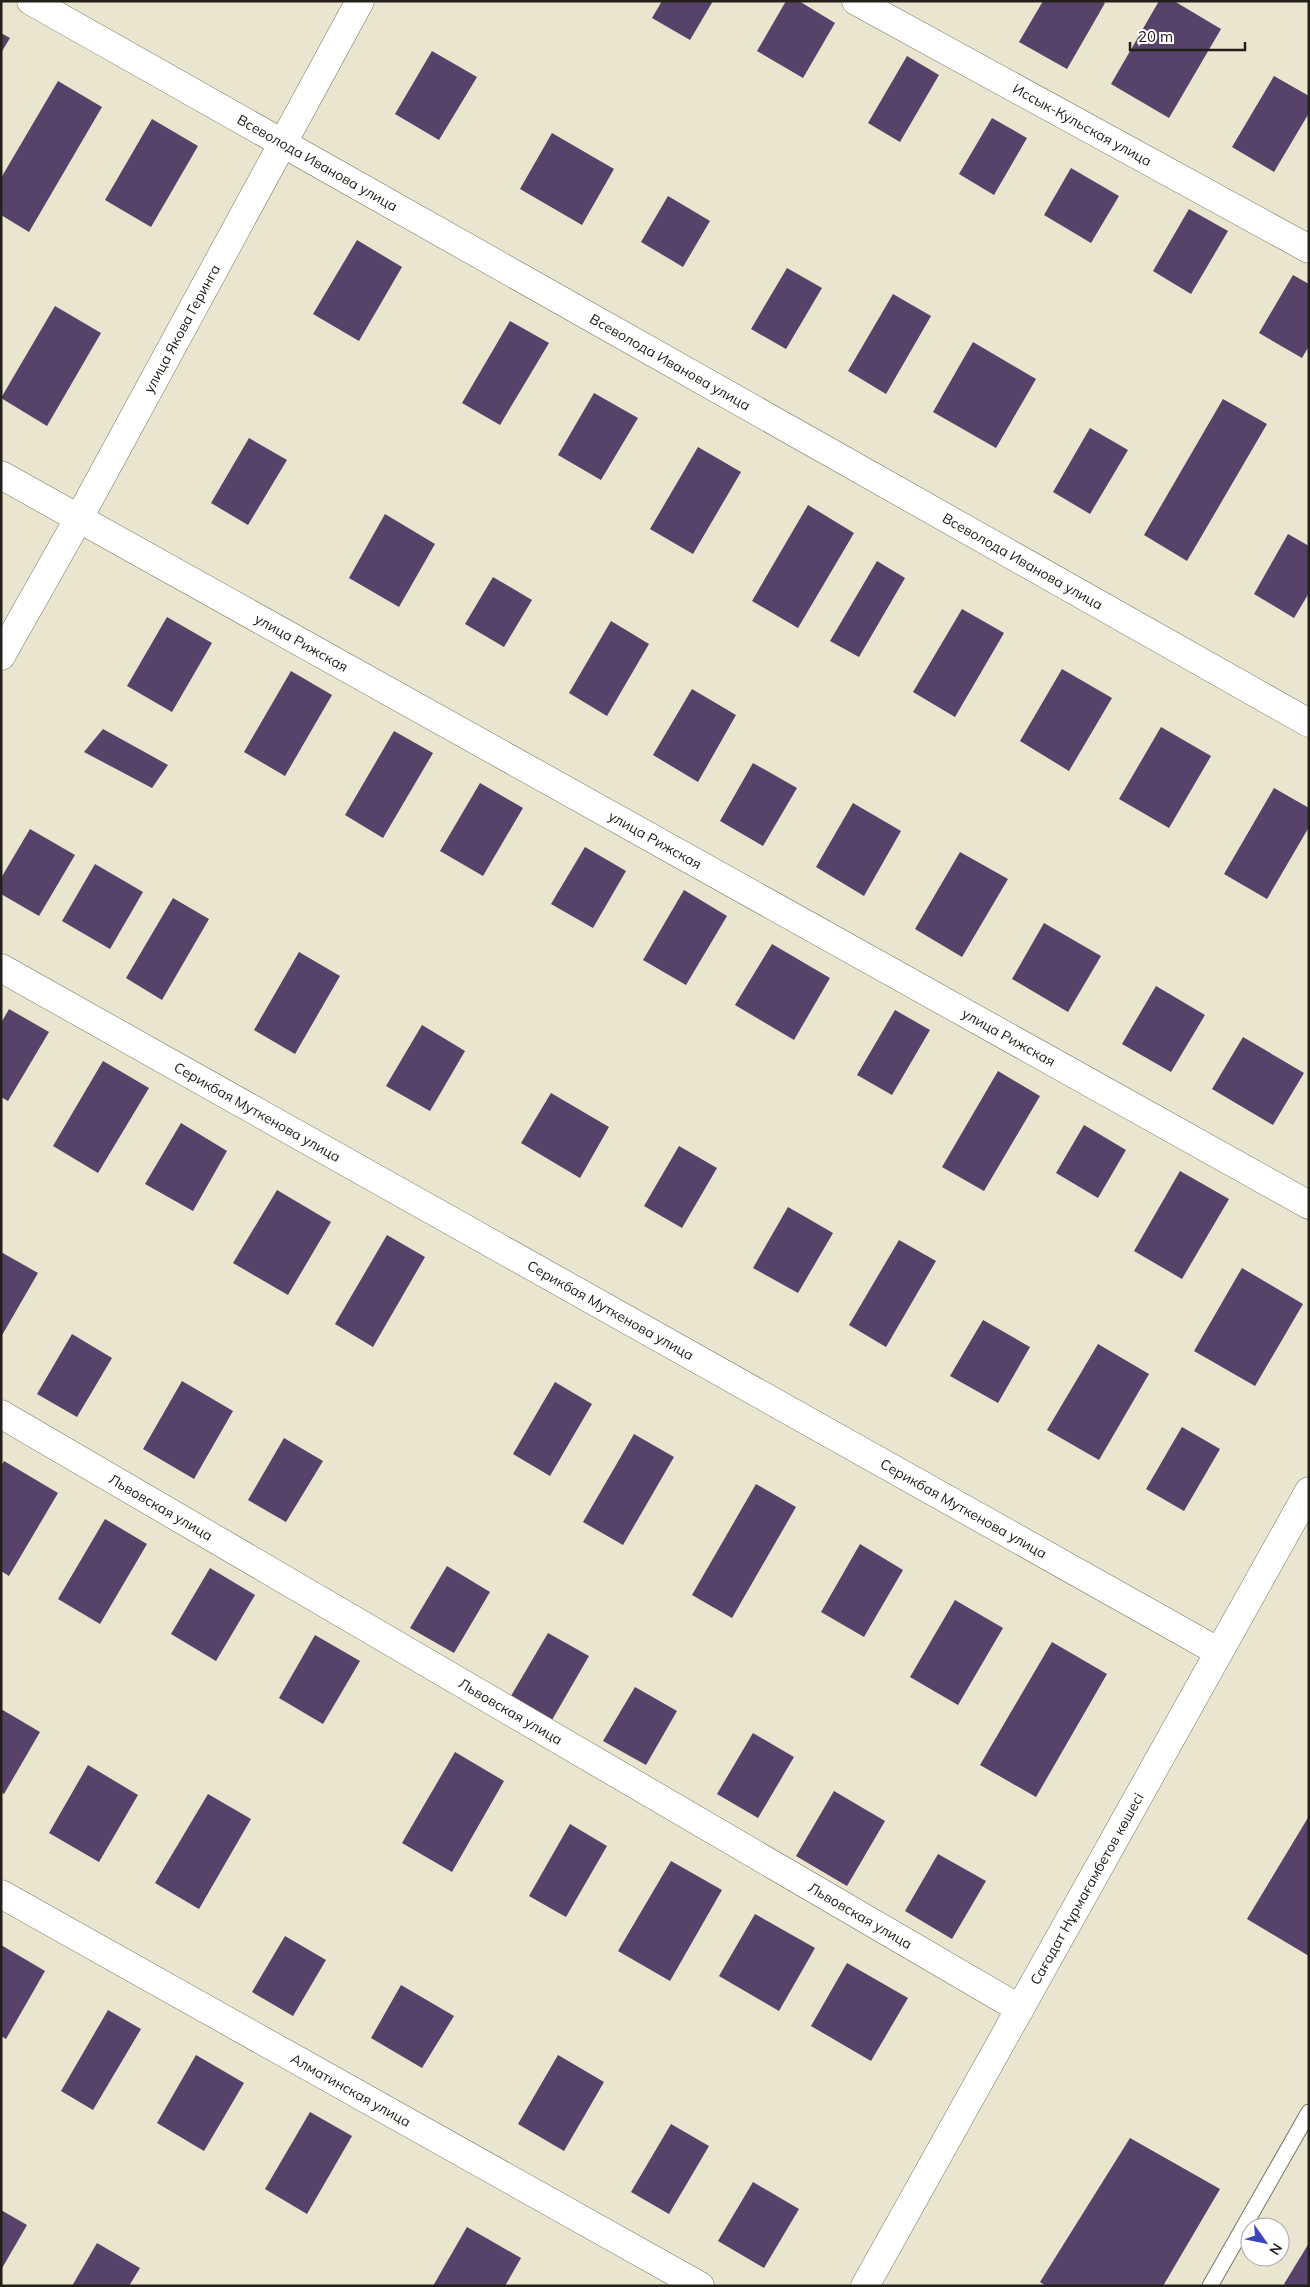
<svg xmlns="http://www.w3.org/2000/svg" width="1310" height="2287" font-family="Mulish,sans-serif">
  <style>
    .building { fill: #574369 }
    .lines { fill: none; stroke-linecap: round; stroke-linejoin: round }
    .lane-casing { stroke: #797561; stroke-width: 17 }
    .street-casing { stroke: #797561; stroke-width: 29 }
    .secondary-casing { stroke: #797561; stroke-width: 29 }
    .lane { stroke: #fff; stroke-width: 15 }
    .street { stroke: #fff; stroke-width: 28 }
    .secondary { stroke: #fff; stroke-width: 28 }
    .labels { text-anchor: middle; stroke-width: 5; stroke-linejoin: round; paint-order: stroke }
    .street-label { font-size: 14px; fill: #222018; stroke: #fff }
  </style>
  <rect width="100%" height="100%" fill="#eae5cf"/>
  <path class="building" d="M 662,1 L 713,1 L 690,40 L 652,18 Z
    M 786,1 L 799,1 L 835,23 L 803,78 L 757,51 Z
    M 1043,1 L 1101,1 L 1105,3 L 1067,69 L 1019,42 Z
    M 1159,1 L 1174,1 L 1221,29 L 1169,118 L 1111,84 Z
    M 1,33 L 10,38 L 1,53 Z
    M 432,51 L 477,77 L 439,140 L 395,114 Z
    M 907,56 L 939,75 L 900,142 L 868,123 Z
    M 1274,76 L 1309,96 L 1309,113 L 1274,172 L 1232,147 Z
    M 58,81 L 102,107 L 29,232 L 1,215 L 1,178 Z
    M 992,118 L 1027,138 L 994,195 L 959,174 Z
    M 152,119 L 198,146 L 151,227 L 105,200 Z
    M 552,133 L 614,169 L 582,225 L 520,189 Z
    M 1071,168 L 1119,196 L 1091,243 L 1044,215 Z
    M 668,196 L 710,221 L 683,267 L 641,242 Z
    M 1189,209 L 1228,231 L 1191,294 L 1153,271 Z
    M 357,240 L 402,267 L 359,341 L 313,314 Z
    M 787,268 L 822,288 L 786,349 L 751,329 Z
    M 1293,275 L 1309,284 L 1309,346 L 1302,358 L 1259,333 Z
    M 893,294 L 931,316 L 886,394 L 848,371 Z
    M 55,306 L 101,333 L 47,426 L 1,398 Z
    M 510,321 L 549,343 L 500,425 L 462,403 Z
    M 973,342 L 1036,379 L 996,448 L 933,412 Z
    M 594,393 L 638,418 L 601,480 L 558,455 Z
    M 1223,399 L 1267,424 L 1187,561 L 1144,535 Z
    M 1090,428 L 1128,450 L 1090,514 L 1053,492 Z
    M 249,438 L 287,460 L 248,525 L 211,503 Z
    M 698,447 L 741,472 L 693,554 L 650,529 Z
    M 808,505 L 854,533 L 798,628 L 752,601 Z
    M 385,514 L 435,544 L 399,607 L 349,578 Z
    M 1288,534 L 1309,546 L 1309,593 L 1294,618 L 1254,594 Z
    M 877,561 L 905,578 L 859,657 L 830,641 Z
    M 493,577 L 532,600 L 504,647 L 465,624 Z
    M 962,609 L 1004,633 L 955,717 L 913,692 Z
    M 167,617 L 212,643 L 172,712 L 127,686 Z
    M 611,621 L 649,644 L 607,716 L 569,693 Z
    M 1062,669 L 1112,698 L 1069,771 L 1020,741 Z
    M 291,671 L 332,695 L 285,776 L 244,752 Z
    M 692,689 L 736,715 L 698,782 L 653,755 Z
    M 1161,727 L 1211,756 L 1169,828 L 1119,799 Z
    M 103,729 L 168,765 L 152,788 L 84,752 Z
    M 394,731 L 433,753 L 383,838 L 345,815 Z
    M 753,763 L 797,788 L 763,846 L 720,821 Z
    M 480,783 L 523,808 L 483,876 L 440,851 Z
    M 1274,788 L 1309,808 L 1309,827 L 1267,899 L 1224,874 Z
    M 853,803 L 901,831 L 864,896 L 816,867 Z
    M 30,829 L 75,855 L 39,916 L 1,894 L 1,878 Z
    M 585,847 L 626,871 L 593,928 L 551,904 Z
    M 960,852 L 1008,879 L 962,957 L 915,929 Z
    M 95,864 L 143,892 L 110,949 L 62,921 Z
    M 684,890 L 727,916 L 686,985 L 643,960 Z
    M 173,898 L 209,919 L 162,1000 L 126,978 Z
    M 1044,923 L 1101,956 L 1068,1012 L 1012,979 Z
    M 772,944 L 830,978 L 794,1040 L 735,1005 Z
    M 299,952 L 340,976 L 295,1054 L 254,1030 Z
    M 1156,986 L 1205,1015 L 1171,1072 L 1122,1044 Z
    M 9,1009 L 49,1032 L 8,1101 L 1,1097 L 1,1023 Z
    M 895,1010 L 930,1030 L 892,1095 L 857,1075 Z
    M 422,1025 L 465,1051 L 430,1111 L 386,1086 Z
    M 1243,1037 L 1304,1073 L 1273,1125 L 1212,1089 Z
    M 103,1061 L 149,1088 L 98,1173 L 53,1146 Z
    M 998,1071 L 1040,1096 L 984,1191 L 942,1167 Z
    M 551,1093 L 609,1127 L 580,1178 L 521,1143 Z
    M 181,1123 L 227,1151 L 193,1211 L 145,1184 Z
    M 1084,1125 L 1126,1150 L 1098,1198 L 1056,1173 Z
    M 679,1146 L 717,1168 L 682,1228 L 644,1206 Z
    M 1180,1171 L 1229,1199 L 1182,1279 L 1134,1251 Z
    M 277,1190 L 331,1222 L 288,1295 L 233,1263 Z
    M 788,1207 L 833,1233 L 798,1293 L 753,1268 Z
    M 387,1235 L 425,1257 L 373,1347 L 335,1324 Z
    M 899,1240 L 936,1261 L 886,1347 L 849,1325 Z
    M 1,1252 L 38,1273 L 1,1337 Z
    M 1242,1268 L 1303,1304 L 1255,1386 L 1194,1351 Z
    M 983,1320 L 1030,1347 L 998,1403 L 950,1376 Z
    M 72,1334 L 112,1358 L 77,1417 L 37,1394 Z
    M 1098,1344 L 1149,1374 L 1099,1460 L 1047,1430 Z
    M 182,1381 L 233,1411 L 194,1479 L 143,1449 Z
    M 555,1382 L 592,1404 L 550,1476 L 513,1454 Z
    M 1182,1427 L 1220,1449 L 1184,1511 L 1146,1489 Z
    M 634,1434 L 674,1457 L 623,1545 L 583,1522 Z
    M 284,1438 L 323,1461 L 286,1522 L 248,1500 Z
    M 4,1461 L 58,1493 L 9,1576 L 1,1571 L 1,1466 Z
    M 756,1484 L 796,1507 L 732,1618 L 692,1595 Z
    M 105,1519 L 147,1544 L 100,1624 L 58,1599 Z
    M 860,1544 L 903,1570 L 864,1637 L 821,1612 Z
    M 447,1566 L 490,1592 L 454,1653 L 410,1628 Z
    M 210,1568 L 255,1595 L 216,1661 L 171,1634 Z
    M 955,1600 L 1003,1628 L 958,1705 L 910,1677 Z
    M 548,1633 L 589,1656 L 552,1720 L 511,1696 Z
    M 315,1635 L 360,1661 L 323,1724 L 279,1698 Z
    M 1052,1642 L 1107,1674 L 1036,1797 L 980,1765 Z
    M 635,1687 L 677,1711 L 646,1765 L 603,1741 Z
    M 1,1709 L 40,1732 L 4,1794 L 1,1792 Z
    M 753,1733 L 794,1757 L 758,1818 L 717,1794 Z
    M 455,1752 L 504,1781 L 452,1872 L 402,1843 Z
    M 88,1765 L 138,1795 L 99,1862 L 49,1833 Z
    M 834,1791 L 885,1821 L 847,1886 L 796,1856 Z
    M 208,1794 L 251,1819 L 199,1909 L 155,1883 Z
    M 1309,1816 L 1309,1956 L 1247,1919 Z
    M 570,1824 L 607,1846 L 566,1917 L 529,1896 Z
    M 938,1854 L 986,1881 L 952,1939 L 905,1911 Z
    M 671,1861 L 722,1890 L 670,1981 L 618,1951 Z
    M 755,1914 L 815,1948 L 779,2011 L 719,1976 Z
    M 285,1936 L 326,1960 L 293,2016 L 252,1992 Z
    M 1,1945 L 45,1971 L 6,2039 L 1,2036 Z
    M 847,1963 L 908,1998 L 871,2061 L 811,2026 Z
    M 401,1985 L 454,2016 L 422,2068 L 371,2038 Z
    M 108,2010 L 141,2029 L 93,2110 L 61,2091 Z
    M 196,2055 L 244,2083 L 204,2151 L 157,2123 Z
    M 558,2055 L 604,2082 L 564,2151 L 518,2124 Z
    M 310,2112 L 352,2136 L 307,2214 L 265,2189 Z
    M 671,2124 L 709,2146 L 669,2214 L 631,2192 Z
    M 1130,2138 L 1220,2189 L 1163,2286 L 1046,2286 L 1040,2282 Z
    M 753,2182 L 799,2209 L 764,2268 L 718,2241 Z
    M 1,2210 L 27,2225 L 1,2270 Z
    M 467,2227 L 521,2258 L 505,2286 L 433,2286 Z
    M 97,2243 L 140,2268 L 129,2286 L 72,2286 Z
    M 1309,2243 L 1309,2286 L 1287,2286 L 1284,2284 Z"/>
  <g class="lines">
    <g class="lane-casing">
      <path id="lane" d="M 1210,2286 L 1309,2112"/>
    </g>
    <g class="street-casing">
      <g id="street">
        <path id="s1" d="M 31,1 L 1309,723"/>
        <path id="s2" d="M 856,1 L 1309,249"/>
        <path id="s3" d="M 1,475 L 1309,1205"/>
        <path id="s4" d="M 1,968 L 1219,1652"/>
        <path id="s5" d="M 1,1414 L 1020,2009"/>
        <path id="s6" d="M 1,1894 L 700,2286"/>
      </g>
    </g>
    <g class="secondary-casing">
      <g id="secondary">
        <path id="s7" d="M 1,656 L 79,518 L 360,1"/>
        <path id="s8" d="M 865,2286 L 1309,1491"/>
      </g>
    </g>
    <use href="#lane" class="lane"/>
    <use href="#street" class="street"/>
    <use href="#secondary" class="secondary"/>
  </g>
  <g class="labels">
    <g class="street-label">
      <text dy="5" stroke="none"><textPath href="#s2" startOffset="258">Иссык-Кульская улица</textPath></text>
      <text dy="5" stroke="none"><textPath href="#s1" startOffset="329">Всеволода Иванова улица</textPath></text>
      <text dy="5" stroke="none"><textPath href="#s7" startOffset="374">улица Якова Геринга</textPath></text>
      <text dy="5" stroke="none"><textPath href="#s1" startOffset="734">Всеволода Иванова улица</textPath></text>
      <text dy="5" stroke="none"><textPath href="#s1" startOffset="1139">Всеволода Иванова улица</textPath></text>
      <text dy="5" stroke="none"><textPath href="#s3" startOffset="344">улица Рижская</textPath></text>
      <text dy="5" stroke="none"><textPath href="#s3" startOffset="749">улица Рижская</textPath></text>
      <text dy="5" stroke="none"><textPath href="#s3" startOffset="1154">улица Рижская</textPath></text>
      <text dy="5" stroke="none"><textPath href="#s4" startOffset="294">Серикбая Муткенова улица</textPath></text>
      <text dy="5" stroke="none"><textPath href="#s4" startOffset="699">Серикбая Муткенова улица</textPath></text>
      <text dy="5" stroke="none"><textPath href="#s5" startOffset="185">Львовская улица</textPath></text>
      <text dy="5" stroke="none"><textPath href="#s4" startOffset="1104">Серикбая Муткенова улица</textPath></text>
      <text dy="5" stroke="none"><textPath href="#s5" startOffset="590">Львовская улица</textPath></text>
      <text dy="5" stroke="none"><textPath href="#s8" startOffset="455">Сағадат Нұрмағамбетов көшесі</textPath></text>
      <text dy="5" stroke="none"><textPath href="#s5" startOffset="995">Львовская улица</textPath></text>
      <text dy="5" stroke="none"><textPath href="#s6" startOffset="401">Алматинская улица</textPath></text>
    </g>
  </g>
  <rect width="1310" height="2287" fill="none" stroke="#222018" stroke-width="5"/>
  <g transform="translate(1265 2242) rotate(123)"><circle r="24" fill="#ffffff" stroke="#a7a6a3"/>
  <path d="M0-4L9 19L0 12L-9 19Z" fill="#3c46ba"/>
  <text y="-8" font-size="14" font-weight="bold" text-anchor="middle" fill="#222018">N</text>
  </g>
  <path d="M1130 42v8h115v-8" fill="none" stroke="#222018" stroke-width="2.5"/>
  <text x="1138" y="42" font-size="15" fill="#222018" stroke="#ffffff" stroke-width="4" paint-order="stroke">20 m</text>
</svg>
